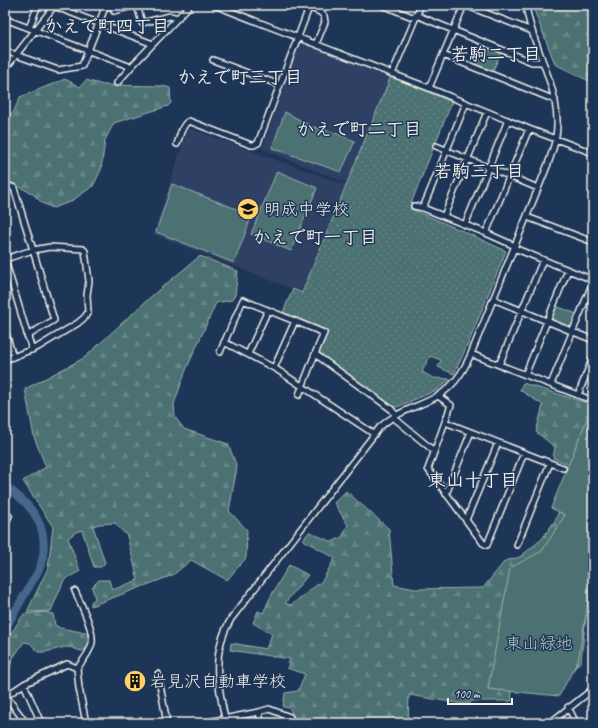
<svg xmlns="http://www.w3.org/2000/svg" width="598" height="728" font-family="Caveat,'Klee One',sans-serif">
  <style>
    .built { fill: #2f4164 }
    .grass { fill: url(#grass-dots); stroke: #a0b1ae }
    .forest { fill: url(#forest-firs); stroke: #a0b1ae }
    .park { fill: #4b7173; stroke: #a0b1ae }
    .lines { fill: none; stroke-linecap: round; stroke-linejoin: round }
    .river { stroke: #46668c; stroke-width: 8 }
    .minor-casing { stroke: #f4f1e8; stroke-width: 8 }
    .minor { stroke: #1d3557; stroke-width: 5 }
    .labels { text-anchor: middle; stroke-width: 3; stroke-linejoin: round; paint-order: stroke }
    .poi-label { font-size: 17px; fill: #f4f1e8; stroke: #1d3557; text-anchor: start }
    .park-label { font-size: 17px; fill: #b9c4bf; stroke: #1d3557 }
    .neighbourhood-label { font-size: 18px; font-weight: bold; fill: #f4f1e8; stroke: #1d3557 }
  </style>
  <defs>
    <pattern id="grass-dots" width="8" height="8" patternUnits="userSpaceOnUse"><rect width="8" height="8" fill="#4b7173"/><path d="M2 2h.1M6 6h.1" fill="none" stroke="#668687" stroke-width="1.8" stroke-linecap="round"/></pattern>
    <pattern id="forest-firs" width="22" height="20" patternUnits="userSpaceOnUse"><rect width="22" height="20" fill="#4b7173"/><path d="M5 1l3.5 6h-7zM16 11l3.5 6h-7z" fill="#668687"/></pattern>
  </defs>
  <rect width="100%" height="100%" fill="#1d3557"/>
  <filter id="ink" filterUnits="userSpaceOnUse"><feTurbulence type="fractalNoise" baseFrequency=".025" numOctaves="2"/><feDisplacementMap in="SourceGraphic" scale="8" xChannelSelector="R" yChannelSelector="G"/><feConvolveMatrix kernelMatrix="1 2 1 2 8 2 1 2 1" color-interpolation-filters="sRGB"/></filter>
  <g filter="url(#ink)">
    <path class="built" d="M 301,42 L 391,76 L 347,183 L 262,149 Z
      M 188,128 L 346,185 L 302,293 L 153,234 Z"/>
    <path class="grass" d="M 391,76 L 452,102 L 412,201 L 411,209 L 465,232 L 506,251 L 468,344 L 454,374 L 438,367 L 441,360 L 430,356 L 422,372 L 433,378 L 450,379 L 437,390 L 397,407 L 392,407 L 341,369 L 318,354 L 328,331 L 283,312 L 293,289 L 302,293 Z"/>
    <path class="forest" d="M 532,5 L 593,5 L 593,83 L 555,64 Z
      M 65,79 L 80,87 L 86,80 L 103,85 L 163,86 L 170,88 L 171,103 L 168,106 L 114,123 L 105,140 L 101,170 L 93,186 L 70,202 L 53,208 L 42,203 L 33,194 L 16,185 L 5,181 L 5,116 L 13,113 L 20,97 Z
      M 200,256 L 238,271 L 235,295 L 232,300 L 216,303 L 186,370 L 174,404 L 175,417 L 184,429 L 228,444 L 237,467 L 229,511 L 247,530 L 246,558 L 227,580 L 191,560 L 173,575 L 91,606 L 91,602 L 95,599 L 92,587 L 99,580 L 109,580 L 112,590 L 138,580 L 127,536 L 115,523 L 99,524 L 93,526 L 105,563 L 101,567 L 94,567 L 82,530 L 76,532 L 68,538 L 80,571 L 64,580 L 51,611 L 27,612 L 48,568 L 53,527 L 23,481 L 46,467 L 34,437 L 25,389 L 84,358 L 155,293 Z
      M 523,383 L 593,405 L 593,561 L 592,562 L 581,661 L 554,692 L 509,655 L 512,701 L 471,701 L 469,705 L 409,695 L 408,723 L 390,723 L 388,721 L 377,723 L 295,723 L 290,708 L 283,707 L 285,693 L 298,691 L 305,674 L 287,668 L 290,659 L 230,650 L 231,643 L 266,649 L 272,634 L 253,623 L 258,611 L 263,613 L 271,596 L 289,565 L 308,575 L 285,603 L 291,605 L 322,581 L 335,558 L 303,540 L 309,532 L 332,542 L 342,537 L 348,525 L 334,503 L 346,491 L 389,529 L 394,585 L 415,589 L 483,588 L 505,561 L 520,557 L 542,539 L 556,519 L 575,467 L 553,458 L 555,447 L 536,432 L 543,405 L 520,390 Z
      M 45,612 L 53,614 L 55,625 L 60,628 L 87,633 C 89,639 88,647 83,651 C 77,651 74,647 67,647 C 57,648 49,653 38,652 L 30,643 L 24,642 L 13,658 L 10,667 L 5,670 L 5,642 L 24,614 Z"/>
    <path class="park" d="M 484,43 L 502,50 L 492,73 L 474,67 Z
      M 285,112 L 313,127 L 330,131 L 355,141 L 341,172 L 272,148 Z
      M 277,171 L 317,188 L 291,251 L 251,234 Z
      M 172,184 L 252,215 L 234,263 L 156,232 Z
      M 556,306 L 577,314 L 572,327 L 570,328 L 551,320 L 551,318 Z
      M 593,404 L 593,574 L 578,661 L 559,696 L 488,689 L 510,568 L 542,551 L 565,515 L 551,508 Z"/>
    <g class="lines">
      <path class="river" d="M 5,486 C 33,505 51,529 41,564 C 39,572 32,581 28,589 C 20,602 13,616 5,629"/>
      <g class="minor-casing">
        <path id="minor" d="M 113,5 L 114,11 L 137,5 L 142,23 L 170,16 L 178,18
          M 214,5 L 429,88 L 529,129 L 593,153
          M 303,5 L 320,12 L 324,16 L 325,22 L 316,44
          M 382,5 L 415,18
          M 465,5 L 532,31
          M 416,15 L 532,62 L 542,62
          M 5,19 L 131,67 L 153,44 L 51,5
          M 29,28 L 38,5
          M 153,44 L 190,5
          M 5,51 L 58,70 L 82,66 L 106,5
          M 443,55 L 555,100
          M 213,60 L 280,85
          M 5,69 L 55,5
          M 392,74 L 421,5
          M 117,83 L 131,67
          M 429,88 L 464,5
          M 466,103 L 423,208 L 486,233 L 515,246
          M 177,144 C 180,137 181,125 189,121 L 251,145 L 254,145 L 258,143 L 310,5
          M 436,146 L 538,188
          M 5,184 L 14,188 L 33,250 L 50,247 L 83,249 L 85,251 L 89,281 L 87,295 L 88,312 L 85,317 L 78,323 L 38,347 L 5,360
          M 414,206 L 423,208
          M 444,216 L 487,112
          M 527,217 L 593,242
          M 465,225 L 508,120
          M 486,233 L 529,129
          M 514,248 L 593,280
          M 5,259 L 33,250 L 54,320 L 27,336
          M 5,260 L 32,350
          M 493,299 L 593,340
          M 5,330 L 13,357
          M 224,342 L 276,369 L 374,434
          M 220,352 L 243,300 L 324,333 L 315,354 L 391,409 L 396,415
          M 248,354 L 268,310
          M 471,354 L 578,395 L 593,357
          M 499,365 L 543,260
          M 274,368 L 295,321
          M 525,375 L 568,270
          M 551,384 L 593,282
          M 299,395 L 315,354
          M 578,395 L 586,398
          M 438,396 L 451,405 L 445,422 L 563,468
          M 393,417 L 434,451
          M 445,422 L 428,469 L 483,543 L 487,545 L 524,453
          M 446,494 L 471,432
          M 5,514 L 9,516 L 5,524
          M 466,520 L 498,443
          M 517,545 L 550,463
          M 75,591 C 81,604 94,630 92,643 C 90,652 83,661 77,668
          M 158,674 L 167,723
          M 24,684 L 67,664 L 77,668 L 79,688 L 86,723
          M 568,707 L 576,723
          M 259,712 L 269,709 L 290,717 L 291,723
          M 26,723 L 6,696 L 24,684 L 41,723
          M 203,723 L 259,712 L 261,723
          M 226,723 C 218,686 210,654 231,619 L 380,427 C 396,412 415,408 434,398 C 452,389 463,373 471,354 L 548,164 C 553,150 558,135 557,120 C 556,80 531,44 526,5
          M 550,723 L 593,689"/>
      </g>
      <use href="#minor" class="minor"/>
    </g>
  </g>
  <defs>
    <g id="school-disc" transform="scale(1.15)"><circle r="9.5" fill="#ffd166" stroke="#1d3557"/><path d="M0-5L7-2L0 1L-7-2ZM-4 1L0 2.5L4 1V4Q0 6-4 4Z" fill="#111"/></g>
    <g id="building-disc" transform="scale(1.15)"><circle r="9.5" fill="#ffd166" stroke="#1d3557"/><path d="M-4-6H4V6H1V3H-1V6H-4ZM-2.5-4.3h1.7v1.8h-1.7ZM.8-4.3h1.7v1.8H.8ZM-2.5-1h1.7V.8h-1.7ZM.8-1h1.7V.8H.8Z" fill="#111"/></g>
  </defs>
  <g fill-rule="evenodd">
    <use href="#school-disc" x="248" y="209"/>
    <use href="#building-disc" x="135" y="681"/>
  </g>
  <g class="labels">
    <g class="poi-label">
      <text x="264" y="215">明成中学校</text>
      <text x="150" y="687">岩見沢自動車学校</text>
    </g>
    <g class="park-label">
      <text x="539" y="649">東山緑地</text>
    </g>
    <g class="neighbourhood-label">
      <text x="107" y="32">かえで町四丁目</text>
      <text x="496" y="60">若駒二丁目</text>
      <text x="240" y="83">かえで町三丁目</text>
      <text x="359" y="135">かえで町二丁目</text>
      <text x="479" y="177">若駒三丁目</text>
      <text x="315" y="243">かえで町一丁目</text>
      <text x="473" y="486">東山十丁目</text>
    </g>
  </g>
  <rect width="598" height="728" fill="none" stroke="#1d3557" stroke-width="20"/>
  <rect x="10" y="10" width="578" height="708" fill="none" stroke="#f4f1e8" stroke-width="1.5" filter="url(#ink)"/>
  <path d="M448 698v6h64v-6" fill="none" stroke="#f4f1e8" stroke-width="2"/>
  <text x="454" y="698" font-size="12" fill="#f4f1e8" stroke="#1d3557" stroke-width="3" paint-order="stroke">100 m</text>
</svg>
